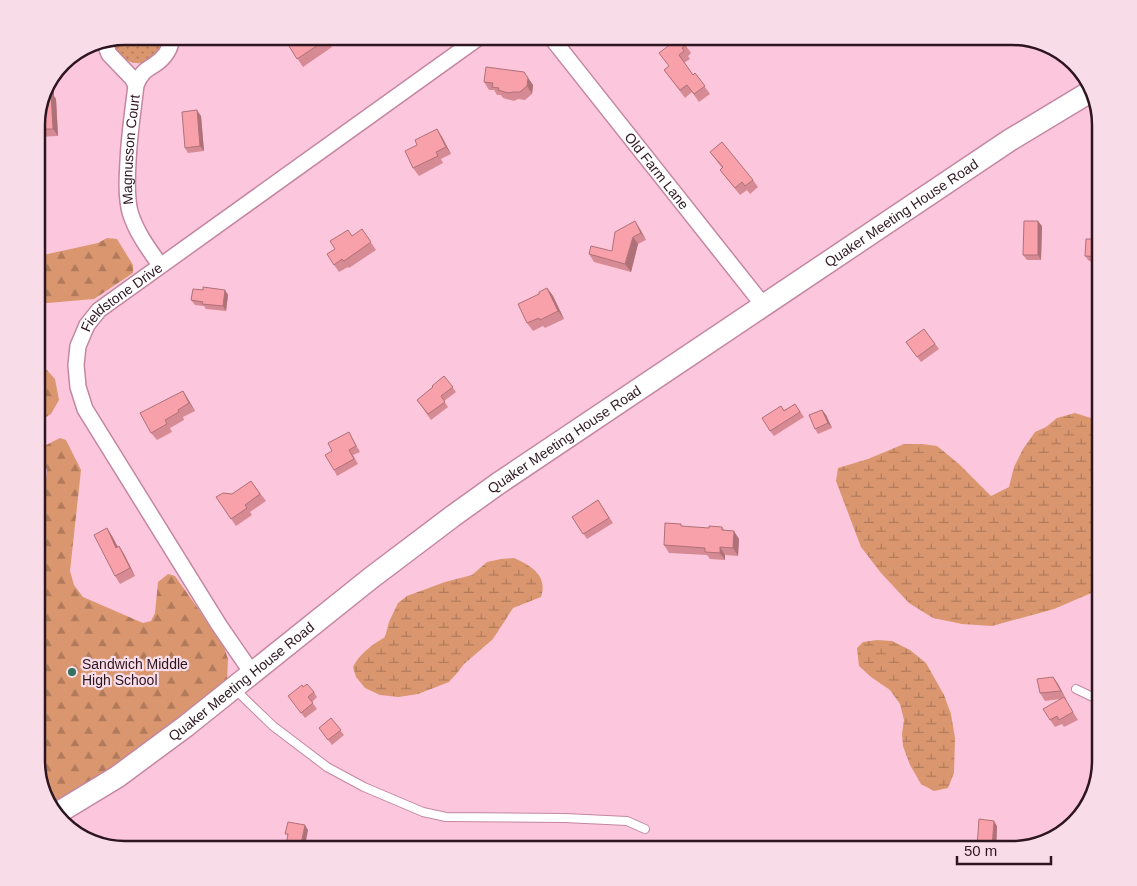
<svg xmlns="http://www.w3.org/2000/svg" width="1137" height="886" font-family="Helvetica,sans-serif">
  <style>
    .grass { fill: url(#grass-dots) }
    .forest { fill: url(#forest-firs) }
    .wetland { fill: url(#wetland-marsh) }
    .lines { fill: none; stroke-linecap: round; stroke-linejoin: round }
    .lane-casing { stroke: #c486a1; stroke-width: 10 }
    .street-casing { stroke: #c486a1; stroke-width: 18 }
    .secondary-casing { stroke: #c486a1; stroke-width: 24 }
    .lane { stroke: #fff; stroke-width: 8 }
    .street { stroke: #fff; stroke-width: 15 }
    .secondary { stroke: #fff; stroke-width: 21 }
    .wall { fill: #d68a93 }
    .shaded-wall { fill: #ae7178 }
    .building { fill: #f9a1ab; stroke: #ae7178 }
    .poi-dot { fill: #337260; stroke: #f8dde8; stroke-width: 2 }
    .labels { text-anchor: middle; stroke-width: 4.5; stroke-linejoin: round; paint-order: stroke }
    .street-label { font-size: 14px; fill: #2e1621; stroke: #f8dde8 }
    .poi-label { font-size: 14px; fill: #2e1621; stroke: #f8dde8; text-anchor: start }
    .rim { fill: none; stroke: #2e1621; stroke-width: 2.5 }
  </style>
  <defs>
    <pattern id="grass-dots" width="8" height="8" patternUnits="userSpaceOnUse" patternTransform="scale(1.25)"><rect width="8" height="8" fill="#da976f"/><path d="M2 2h.1M6 6h.1" fill="none" stroke="#b17a5b" stroke-width="1.8" stroke-linecap="round"/></pattern>
    <pattern id="forest-firs" width="22" height="20" patternUnits="userSpaceOnUse" patternTransform="scale(1.25)"><rect width="22" height="20" fill="#da976f"/><path d="M5 1l3.5 6h-7zM16 11l3.5 6h-7z" fill="#b17a5b"/></pattern>
    <pattern id="wetland-marsh" width="20" height="14" patternUnits="userSpaceOnUse" patternTransform="scale(1.25)"><rect width="20" height="14" fill="#da976f"/><path d="M1 5h8M5 5V1M11 12h8M15 12V8" fill="none" stroke="#b17a5b"/></pattern>
  </defs>
  <rect width="100%" height="100%" fill="#fcc7dd"/>
  <path class="grass" d="M 125,36 L 165,36 C 163,45 159,54 152,59 C 136,70 115,58 112,41 Z"/>
  <path class="forest" d="M 107,238 L 117,239 L 133,265 L 133,273 L 94,299 L 36,304 L 36,255 L 43,255 L 98,243 Z
    M 36,368 L 47,370 L 55,379 L 59,400 L 51,414 L 36,423 Z
    M 60,438 L 66,440 L 81,470 L 70,571 L 74,585 L 83,597 L 143,623 L 151,621 L 155,613 L 158,582 L 168,574 L 175,576 L 223,644 L 228,659 L 227,683 L 140,748 L 89,782 L 49,804 L 45,801 L 36,767 L 36,510 L 44,499 L 47,470 L 42,459 L 42,452 L 46,445 Z"/>
  <path class="wetland" d="M 1075,413 L 1097,420 L 1101,420 L 1101,590 L 1089,594 L 1054,609 L 992,626 L 962,624 L 933,618 L 909,603 L 881,573 L 861,547 L 836,481 L 838,468 L 868,459 L 904,444 L 922,444 L 937,446 L 959,464 L 991,496 L 1009,487 L 1014,467 L 1023,449 L 1035,432 L 1046,427 L 1057,418 Z
    M 514,558 C 532,566 548,576 541,597 L 513,608 L 493,639 L 464,664 L 458,672 L 449,682 L 418,694 L 399,697 L 380,695 L 365,688 L 356,677 L 353,667 C 360,653 372,645 385,637 L 389,622 L 398,603 L 407,596 L 445,582 L 472,575 L 487,562 L 501,559 Z
    M 877,640 L 892,641 L 910,650 L 926,663 L 944,695 L 951,714 L 955,738 L 954,773 L 948,788 L 934,791 L 921,784 L 910,765 L 903,746 L 902,734 L 904,720 L 900,704 L 890,690 L 871,677 L 859,666 L 857,648 L 863,642 Z"/>
  <g class="lines">
    <g class="lane-casing">
      <path id="lane" d="M 235,689 L 248,702 L 273,726 L 327,767 L 364,787 L 423,812 L 446,817 L 565,818 L 627,821 L 645,829
        M 1076,689 L 1101,701"/>
    </g>
    <g class="street-casing">
      <g id="street">
        <path id="s1" d="M 550,36 L 756,296 L 765,305"/>
        <path d="M 105,44 L 109,54 L 132,78 L 136,85"/>
        <path id="s2" d="M 160,265 C 148,248 136,232 130,212 C 126,196 127,178 128,162 C 129,136 133,111 136,85 C 138,80 140,76 144,72 C 147,69 151,67 154,65 C 165,58 171,49 172,36"/>
        <path id="s3" d="M 252,673 L 219,625 L 85,409 L 78,387 L 76,365 L 78,346 L 87,325 L 99,310 L 481,36"/>
      </g>
    </g>
    <g class="secondary-casing">
      <g id="secondary">
        <path id="s4" d="M 56,814 L 117,777 L 186,726 L 371,578 L 453,516 L 499,483 L 1010,140 L 1093,90"/>
      </g>
    </g>
    <use href="#lane" class="lane"/>
    <use href="#street" class="street"/>
    <use href="#secondary" class="secondary"/>
  </g>
  <path class="wall" d="M 325,36 L 332,47 L 303,67 L 289,46 L 291,45 Z
    M 680,37 L 691,53 L 688,56 L 690,59 L 684,63 L 693,75 L 695,73 L 710,94 L 699,102 L 692,92 L 685,98 L 664,70 L 669,66 Z
    M 524,72 L 533,85 L 532,94 L 525,100 L 518,99 L 514,101 L 503,98 L 501,95 L 497,95 L 494,90 L 489,90 L 484,82 Z
    M 54,89 L 54,96 L 56,99 L 58,136 L 36,137 L 36,119 Z
    M 201,116 L 204,151 L 188,153 L 185,148 Z
    M 437,129 L 442,137 L 451,154 L 441,159 L 443,163 L 419,176 L 413,168 L 417,145 Z
    M 710,152 L 753,180 L 758,187 L 750,194 L 747,190 L 740,195 L 720,170 L 722,168 Z
    M 1042,226 L 1041,260 L 1027,260 L 1023,255 Z
    M 362,229 L 376,250 L 349,268 L 348,267 L 339,272 L 334,265 L 335,249 Z
    M 640,229 L 646,240 L 638,244 L 631,272 L 594,262 L 589,254 L 612,251 Z
    M 1101,239 L 1101,262 L 1089,261 L 1085,256 Z
    M 547,288 L 553,296 L 564,319 L 545,328 L 543,326 L 533,331 L 527,323 L 539,294 Z
    M 203,290 L 225,290 L 228,295 L 226,311 L 206,309 L 204,306 L 195,305 L 191,300 Z
    M 924,329 L 939,349 L 921,362 L 906,342 Z
    M 444,376 L 456,392 L 444,401 L 448,407 L 431,420 L 417,400 L 433,387 Z
    M 183,391 L 195,411 L 183,417 L 184,420 L 170,428 L 172,432 L 157,440 L 151,433 Z
    M 795,404 L 804,417 L 774,436 L 770,431 L 781,406 L 784,410 Z
    M 822,410 L 826,415 L 832,428 L 818,434 L 815,429 Z
    M 349,432 L 360,452 L 353,455 L 358,464 L 337,476 L 334,470 L 332,451 Z
    M 251,481 L 266,501 L 250,512 L 252,515 L 236,526 L 216,497 L 232,494 Z
    M 598,500 L 613,523 L 587,539 L 572,517 Z
    M 683,527 L 709,528 L 722,527 L 724,530 L 739,539 L 738,556 L 725,555 L 725,560 L 710,559 L 707,555 L 669,553 L 664,545 Z
    M 107,528 L 112,536 L 118,547 L 119,546 L 124,554 L 135,576 L 120,584 L 115,576 Z
    M 1053,677 L 1058,684 L 1066,699 L 1065,699 L 1078,720 L 1064,727 L 1062,724 L 1055,727 L 1050,720 L 1060,699 L 1045,701 L 1040,693 Z
    M 303,687 L 314,692 L 317,697 L 312,702 L 317,709 L 305,718 L 292,701 Z
    M 331,718 L 344,735 L 332,745 L 319,728 Z
    M 997,826 L 996,850 L 979,850 L 977,847 Z"/>
  <path class="shaded-wall" d="M 528,78 L 533,85 L 532,94 L 527,86 Z
    M 49,82 L 54,89 L 54,96 L 56,99 L 58,136 L 53,129 Z
    M 197,110 L 201,116 L 204,151 L 200,146 Z
    M 437,129 L 442,137 L 451,154 L 446,147 Z
    M 635,221 L 640,229 L 646,240 L 641,233 Z
    M 1038,221 L 1042,226 L 1041,260 L 1038,255 Z
    M 633,237 L 638,244 L 631,272 L 625,264 Z
    M 547,288 L 553,296 L 564,319 L 558,311 Z
    M 225,290 L 228,295 L 226,311 L 223,306 Z
    M 183,391 L 188,399 L 195,411 L 189,403 Z
    M 822,410 L 826,415 L 832,428 L 828,423 Z
    M 107,528 L 112,536 L 122,555 L 116,548 Z
    M 734,531 L 739,539 L 738,556 L 733,548 Z
    M 119,546 L 124,554 L 135,576 L 130,568 Z
    M 720,547 L 725,555 L 725,560 L 720,553 Z
    M 1053,677 L 1058,684 L 1066,699 L 1061,691 Z
    M 994,821 L 997,826 L 996,850 L 993,850 L 992,848 Z
    M 305,825 L 308,830 L 305,846 L 308,850 L 304,850 L 301,844 Z"/>
  <path class="building" d="M 288,36 L 325,36 L 327,39 L 297,59 L 289,46 L 291,45 L 286,37 Z
    M 680,37 L 686,45 L 682,48 L 684,51 L 679,55 L 693,75 L 695,73 L 705,86 L 694,94 L 687,85 L 680,90 L 664,70 L 669,66 L 659,53 Z
    M 486,67 L 524,72 L 528,78 L 527,86 L 520,92 L 513,92 L 508,93 L 498,90 L 499,88 L 492,87 L 493,83 L 484,82 Z
    M 48,82 L 49,92 L 51,92 L 53,129 L 36,129 L 36,119 L 45,85 Z
    M 197,110 L 200,146 L 185,148 L 182,112 Z
    M 437,129 L 446,147 L 436,152 L 438,156 L 413,168 L 405,151 L 417,145 L 415,140 Z
    M 722,142 L 753,180 L 745,186 L 742,182 L 735,188 L 720,170 L 723,167 L 710,152 Z
    M 635,221 L 641,233 L 633,237 L 625,264 L 589,254 L 591,246 L 612,251 L 615,232 Z
    M 1024,221 L 1038,221 L 1038,255 L 1023,255 Z
    M 362,229 L 371,242 L 344,261 L 342,259 L 334,265 L 327,254 L 335,249 L 330,241 L 348,230 L 352,236 Z
    M 1086,239 L 1101,239 L 1101,257 L 1085,256 Z
    M 203,287 L 225,290 L 223,306 L 202,304 L 203,302 L 191,300 L 193,289 L 203,290 Z
    M 547,288 L 558,311 L 540,320 L 539,318 L 527,323 L 518,304 L 539,294 L 539,292 Z
    M 924,329 L 935,344 L 917,357 L 906,342 Z
    M 444,376 L 453,387 L 441,396 L 445,402 L 428,414 L 417,400 L 433,387 L 432,386 Z
    M 183,391 L 189,403 L 178,410 L 179,412 L 165,420 L 167,424 L 151,433 L 140,413 Z
    M 795,404 L 800,412 L 770,431 L 762,418 L 781,406 L 784,411 Z
    M 822,410 L 828,423 L 815,429 L 809,415 Z
    M 349,432 L 356,446 L 349,450 L 354,459 L 334,470 L 325,455 L 332,451 L 328,443 Z
    M 251,481 L 260,494 L 245,505 L 247,508 L 231,519 L 216,497 L 223,493 L 232,494 Z
    M 598,500 L 609,518 L 583,534 L 572,517 Z
    M 665,523 L 681,524 L 681,526 L 709,528 L 709,526 L 722,527 L 722,530 L 734,531 L 733,548 L 720,547 L 720,553 L 705,552 L 705,548 L 664,545 Z
    M 107,528 L 116,548 L 119,546 L 130,568 L 115,576 L 94,535 Z
    M 1053,677 L 1061,691 L 1040,693 L 1037,679 Z
    M 307,684 L 314,692 L 308,697 L 313,703 L 301,713 L 288,696 L 302,685 L 303,687 Z
    M 1064,697 L 1073,712 L 1059,720 L 1057,716 L 1050,720 L 1043,709 Z
    M 331,718 L 341,730 L 328,740 L 319,728 Z
    M 979,819 L 994,821 L 992,848 L 977,847 Z
    M 288,822 L 305,825 L 301,844 L 305,845 L 304,850 L 285,850 L 288,834 L 285,834 Z"/>
  <circle class="poi-dot" cx="72" cy="672" r="5"/>
  <g class="labels">
    <g class="street-label">
      <text dy="5" stroke="none"><textPath href="#s2" startOffset="124">Magnusson Court</textPath></text>
      <text dy="5" stroke="none"><textPath href="#s1" startOffset="172">Old Farm Lane</textPath></text>
      <text dy="5" stroke="none"><textPath href="#s4" startOffset="1038">Quaker Meeting House Road</textPath></text>
      <text dy="5" stroke="none"><textPath href="#s3" startOffset="444">Fieldstone Drive</textPath></text>
      <text dy="5" stroke="none"><textPath href="#s4" startOffset="632">Quaker Meeting House Road</textPath></text>
      <text dy="5" stroke="none"><textPath href="#s4" startOffset="228">Quaker Meeting House Road</textPath></text>
    </g>
    <g class="poi-label">
      <text x="82" y="669">Sandwich Middle<tspan x="82" dy="16">High School</tspan></text>
    </g>
  </g>
  <path d="M0 0H1137V886H0ZM125 45H1012A80 80 0 0 1 1092 125V761A80 80 0 0 1 1012 841H125A80 80 0 0 1 45 761V125A80 80 0 0 1 125 45Z" fill="#f8dde8" fill-rule="evenodd"/>
  <path class="rim" d="M125 45H1012A80 80 0 0 1 1092 125V761A80 80 0 0 1 1012 841H125A80 80 0 0 1 45 761V125A80 80 0 0 1 125 45Z"/>
  <path d="M957 856v8h94v-8" fill="none" stroke="#2e1621" stroke-width="2.5"/>
  <text x="964" y="856" font-size="15" fill="#2e1621" stroke="#f8dde8" stroke-width="4" paint-order="stroke">50 m</text>
</svg>
